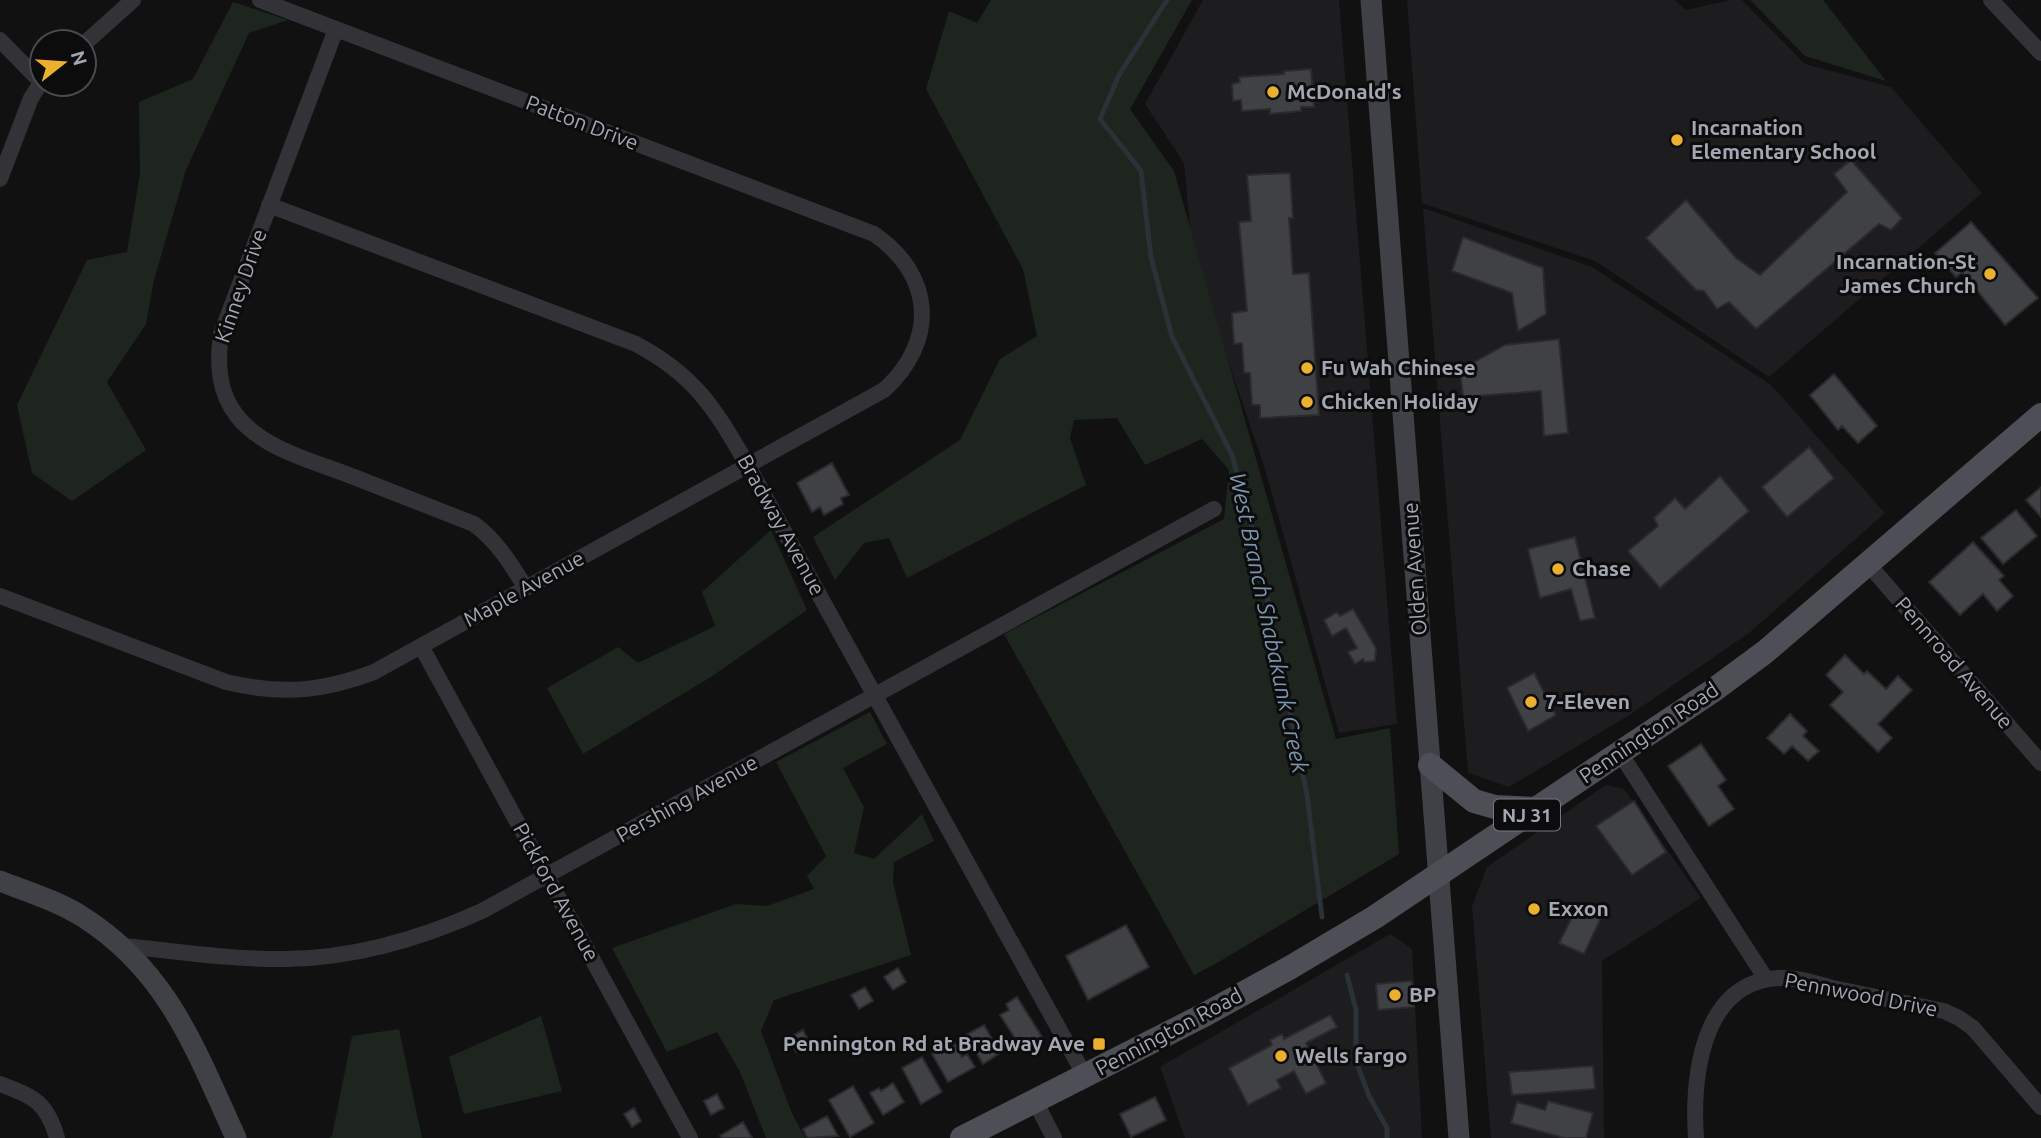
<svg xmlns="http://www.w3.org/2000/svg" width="2041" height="1138" font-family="Ubuntu,sans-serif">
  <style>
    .built { fill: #1d1d1f }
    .green { fill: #1d251e }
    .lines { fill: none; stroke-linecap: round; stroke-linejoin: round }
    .stream { stroke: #2a3137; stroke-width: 5 }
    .building { fill: #404145; stroke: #2b2b2e; stroke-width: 2 }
    .street { stroke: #323237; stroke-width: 16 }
    .secondary { stroke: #404147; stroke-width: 21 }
    .primary { stroke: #4e4f56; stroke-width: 24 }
    .poi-dot { fill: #ecb02f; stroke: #0c0c0d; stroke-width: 2.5 }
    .labels { text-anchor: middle; stroke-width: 6; stroke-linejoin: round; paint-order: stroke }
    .shield { fill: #0c0c0d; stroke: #757880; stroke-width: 2 }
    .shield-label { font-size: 19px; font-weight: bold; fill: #a2a7b2 }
    .poi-label { font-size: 21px; font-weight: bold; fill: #a2a7b2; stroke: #0c0c0d; text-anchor: start }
    .street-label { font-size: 21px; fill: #a2a7b2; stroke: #0c0c0d }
    .water-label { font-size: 23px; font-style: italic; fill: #7994ad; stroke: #0c0c0d }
  </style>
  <rect width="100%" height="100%" fill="#111112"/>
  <path class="built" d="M 1203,0 L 1339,0 L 1397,724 L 1339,733 L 1265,469 L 1193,258 L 1184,163 L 1145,104 Z
    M 1407,0 L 1675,0 L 1686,10 L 1730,0 L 1742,0 L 1805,64 L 1891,87 L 1982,193 L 1769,377 L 1595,261 L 1422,203 Z
    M 1423,208 L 1592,267 L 1771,385 L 1885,513 L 1749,633 L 1631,714 L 1509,787 L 1468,773 Z
    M 1606,785 L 1624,789 L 1701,898 L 1602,961 L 1604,1138 L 1491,1138 L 1472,906 L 1487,867 Z
    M 1390,934 L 1412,949 L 1422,1138 L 1185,1138 L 1160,1067 Z"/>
  <path class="green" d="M 991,0 L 1192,0 L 1130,109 L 1174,171 L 1336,739 L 1390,728 L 1399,854 L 1217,963 L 1194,975 L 1004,634 L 1224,519 L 1229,470 L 1202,439 L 1145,465 L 1117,418 L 1074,420 L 1070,438 L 1086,485 L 907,578 L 889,538 L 864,543 L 835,580 L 813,537 L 960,440 L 1000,359 L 1037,336 L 1023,269 L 926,89 L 949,11 L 977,23 Z
    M 1750,0 L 1823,0 L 1886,81 L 1805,56 Z
    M 233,2 L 288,20 L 249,33 L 186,170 L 154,280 L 146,324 L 107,382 L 146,450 L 72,501 L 32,473 L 17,405 L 87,260 L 127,252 L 140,173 L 139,102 L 193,79 Z
    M 771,530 L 807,610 L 711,677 L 583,754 L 547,688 L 618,647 L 638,663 L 715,626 L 702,592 Z
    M 870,712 L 887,744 L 843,768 L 864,807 L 854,853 L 874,859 L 922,814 L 934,841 L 894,862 L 893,882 L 911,955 L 774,1000 L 761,1031 L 791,1111 L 805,1138 L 766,1138 L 740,1072 L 717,1032 L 667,1052 L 612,948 L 736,904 L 767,906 L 814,889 L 807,876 L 826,856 L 776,762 Z
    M 541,1016 L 562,1091 L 464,1114 L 449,1057 Z
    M 399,1029 L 422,1138 L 328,1138 L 332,1136 L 352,1036 Z"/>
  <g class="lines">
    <path class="stream" d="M 1167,0 L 1119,75 L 1100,119 L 1141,171 L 1151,257 L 1172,337 L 1232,455 L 1257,547 L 1307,795 L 1322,917
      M 1347,975 L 1356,1010 L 1356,1061 L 1369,1096 L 1387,1128 L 1387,1138"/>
  </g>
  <path class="building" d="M 1311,69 L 1314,107 L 1301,107 L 1301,111 L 1270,114 L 1270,109 L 1242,111 L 1241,100 L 1233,101 L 1232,84 L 1240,82 L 1239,77 L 1284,74 L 1284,71 Z
    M 1851,160 L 1902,218 L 1891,230 L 1879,224 L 1756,329 L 1729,302 L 1717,309 L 1704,291 L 1696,290 L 1646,238 L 1686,200 L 1736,258 L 1760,275 L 1847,192 L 1834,174 Z
    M 1290,173 L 1293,218 L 1289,218 L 1293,274 L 1309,273 L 1319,415 L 1260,418 L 1260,405 L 1252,405 L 1250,373 L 1244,373 L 1242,343 L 1234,344 L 1232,313 L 1247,311 L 1239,222 L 1251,221 L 1247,175 Z
    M 1971,222 L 2038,298 L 2005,325 L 1962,272 L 1956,277 L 1935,253 Z
    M 1463,237 L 1543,268 L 1546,314 L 1518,331 L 1512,293 L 1452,271 Z
    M 1559,339 L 1568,433 L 1544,436 L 1541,391 L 1463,397 L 1460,370 L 1505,345 Z
    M 1834,374 L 1877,426 L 1858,443 L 1842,426 L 1838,430 L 1810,395 Z
    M 1809,447 L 1834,478 L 1787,517 L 1762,487 Z
    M 832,463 L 849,495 L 841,498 L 843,504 L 824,515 L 820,507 L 812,512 L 797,483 Z
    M 1720,476 L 1749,511 L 1660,588 L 1628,551 L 1658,526 L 1654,518 L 1675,498 L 1685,509 Z
    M 2041,487 L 2041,517 L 2026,500 Z
    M 2016,510 L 2037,536 L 2003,564 L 1981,538 Z
    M 1575,537 L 1595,618 L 1580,621 L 1571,589 L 1540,598 L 1528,549 Z
    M 1973,542 L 2004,576 L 1999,580 L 2013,596 L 1997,611 L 1983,594 L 1960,615 L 1929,582 Z
    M 1353,609 L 1376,648 L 1375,661 L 1364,662 L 1363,659 L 1355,664 L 1348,652 L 1357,648 L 1346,628 L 1332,636 L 1324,620 L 1337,612 L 1340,616 Z
    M 1845,655 L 1864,674 L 1867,671 L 1886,689 L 1898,676 L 1912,690 L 1878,724 L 1892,738 L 1878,752 L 1830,705 L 1843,692 L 1826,675 Z
    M 1534,673 L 1556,715 L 1528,731 L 1507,688 Z
    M 1790,714 L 1807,731 L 1803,736 L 1819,751 L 1808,761 L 1792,746 L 1784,754 L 1767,738 Z
    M 1701,744 L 1726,780 L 1718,786 L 1734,809 L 1709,826 L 1668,766 Z
    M 1634,801 L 1666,852 L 1632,875 L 1596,826 Z
    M 1577,907 L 1601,918 L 1584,954 L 1559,943 Z
    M 1126,925 L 1149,967 L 1088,1000 L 1066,956 Z
    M 898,968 L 906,982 L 893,990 L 884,977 Z
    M 1412,981 L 1414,1007 L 1378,1010 L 1376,984 Z
    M 865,987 L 873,1001 L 859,1009 L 851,995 Z
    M 1017,997 L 1044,1040 L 1024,1052 L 1000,1015 L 1009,1010 L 1006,1004 Z
    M 1330,1015 L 1337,1027 L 1306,1043 L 1326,1083 L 1306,1094 L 1294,1071 L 1277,1080 L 1281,1088 L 1248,1105 L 1229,1068 L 1272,1045 L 1270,1040 L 1282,1034 L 1284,1039 Z
    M 984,1025 L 1000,1053 L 983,1064 L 966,1035 Z
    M 803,1030 L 810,1044 L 796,1052 L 789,1038 Z
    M 954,1042 L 962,1057 L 967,1054 L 975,1067 L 948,1082 L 932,1054 Z
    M 922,1057 L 942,1092 L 921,1104 L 902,1068 Z
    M 1593,1066 L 1595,1089 L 1512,1095 L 1509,1072 Z
    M 893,1083 L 904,1102 L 883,1115 L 870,1093 L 879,1088 L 881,1091 Z
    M 853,1086 L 874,1123 L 850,1137 L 829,1100 Z
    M 717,1094 L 724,1108 L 711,1115 L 704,1101 Z
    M 1155,1097 L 1166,1120 L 1131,1137 L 1120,1114 Z
    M 1548,1101 L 1593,1113 L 1586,1138 L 1564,1138 L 1511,1123 L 1517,1102 L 1545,1110 Z
    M 634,1108 L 641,1121 L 632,1127 L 624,1114 Z
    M 827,1116 L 838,1136 L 807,1138 L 803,1129 Z
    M 743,1122 L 752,1138 L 722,1138 L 720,1136 Z"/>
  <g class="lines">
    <path class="street" d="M 1991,0 L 2041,53
      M 336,29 L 221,334 C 217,363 218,392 237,416 C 264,450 314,461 354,477 C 394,493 434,508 474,524 C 498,542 510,563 526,588
      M 0,40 L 41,82
      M 84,44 L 133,0
      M 0,179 L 31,98 L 42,81
      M 269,205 L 636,344 C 696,376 715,409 748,466 L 1085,1076
      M 1868,564 L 2041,763
      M 0,596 L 226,682 C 281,695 321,692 374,672 L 884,390 C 938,341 934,275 874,234 L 260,0
      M 421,646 L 690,1138
      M 1620,753 L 1766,979
      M 122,946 C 177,951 232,960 287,959 C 355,958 420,939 482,911 L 1214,509
      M 0,1084 C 34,1097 47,1102 57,1138
      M 1035,1101 L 1054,1138
      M 1696,1138 C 1692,1078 1701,980 1781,978 C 1798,977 1817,984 1833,988 C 1870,996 1907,1003 1944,1011 L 1959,1018 L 1973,1028 L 2041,1107"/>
    <path class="secondary" d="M 1371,0 L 1459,1138
      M 0,881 C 28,892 58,901 83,917 C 169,972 196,1051 236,1138"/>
    <path class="primary" d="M 1430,765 L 1474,801 L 1495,807 L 1536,809
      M 962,1138 L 1206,1014 L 1291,967 L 1375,917 L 1603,764 L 1711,692 L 1765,652 L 2041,415"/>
  </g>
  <g class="poi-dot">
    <circle cx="1273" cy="92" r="7"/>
    <circle cx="1677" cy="140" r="7"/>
    <circle cx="1990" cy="274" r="7"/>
    <circle cx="1307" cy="368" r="7"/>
    <circle cx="1307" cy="402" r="7"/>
    <circle cx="1558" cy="569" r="7"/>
    <circle cx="1531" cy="702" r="7"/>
    <circle cx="1534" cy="909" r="7"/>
    <circle cx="1395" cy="995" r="7"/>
    <rect x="1092" y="1037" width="14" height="14" rx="3.5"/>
    <circle cx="1281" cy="1056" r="7"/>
  </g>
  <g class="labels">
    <rect class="shield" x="1494" y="799.5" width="66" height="31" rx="5"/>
    <g class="shield-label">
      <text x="1527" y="822">NJ 31</text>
    </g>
    <g class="poi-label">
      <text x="1287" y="99">McDonald's</text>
      <text x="1691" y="135">Incarnation<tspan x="1691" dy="24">Elementary School</tspan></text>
      <text x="1976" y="269" text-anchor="end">Incarnation-St<tspan x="1976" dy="24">James Church</tspan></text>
      <text x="1321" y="375">Fu Wah Chinese</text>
      <text x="1321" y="409">Chicken Holiday</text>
      <text x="1572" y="576">Chase</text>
      <text x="1545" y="709">7-Eleven</text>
      <text x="1548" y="916">Exxon</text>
      <text x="1409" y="1002">BP</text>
      <text x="1085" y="1051" text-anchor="end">Pennington Rd at Bradway Ave</text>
      <text x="1295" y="1063">Wells fargo</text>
    </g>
    <g class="street-label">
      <text transform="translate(582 123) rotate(21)" y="7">Patton Drive</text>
      <text transform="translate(241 286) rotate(-71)" y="7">Kinney Drive</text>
      <text transform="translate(781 525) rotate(61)" y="7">Bradway Avenue</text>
      <text transform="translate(1415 569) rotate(-94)" y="7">Olden Avenue</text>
      <text transform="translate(524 589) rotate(-29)" y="7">Maple Avenue</text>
      <text transform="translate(1954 663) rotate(49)" y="7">Pennroad Avenue</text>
      <text transform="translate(1649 733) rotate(-34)" y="7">Pennington Road</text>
      <text transform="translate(687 799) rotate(-29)" y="7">Pershing Avenue</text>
      <text transform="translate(556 892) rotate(61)" y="7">Pickford Avenue</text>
      <text transform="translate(1861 995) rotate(11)" y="7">Pennwood Drive</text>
      <text transform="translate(1169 1032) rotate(-28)" y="7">Pennington Road</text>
    </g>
    <g class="water-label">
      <text transform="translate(1269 623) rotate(78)" y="8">West Branch Shabakunk Creek</text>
    </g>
  </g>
  <g transform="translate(63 63) rotate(73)"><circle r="33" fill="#0c0c0d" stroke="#484a4f" stroke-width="2"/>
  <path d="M0-5L12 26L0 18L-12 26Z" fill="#ecb02f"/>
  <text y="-10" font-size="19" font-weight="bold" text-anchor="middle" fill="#a2a7b2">N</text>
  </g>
</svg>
